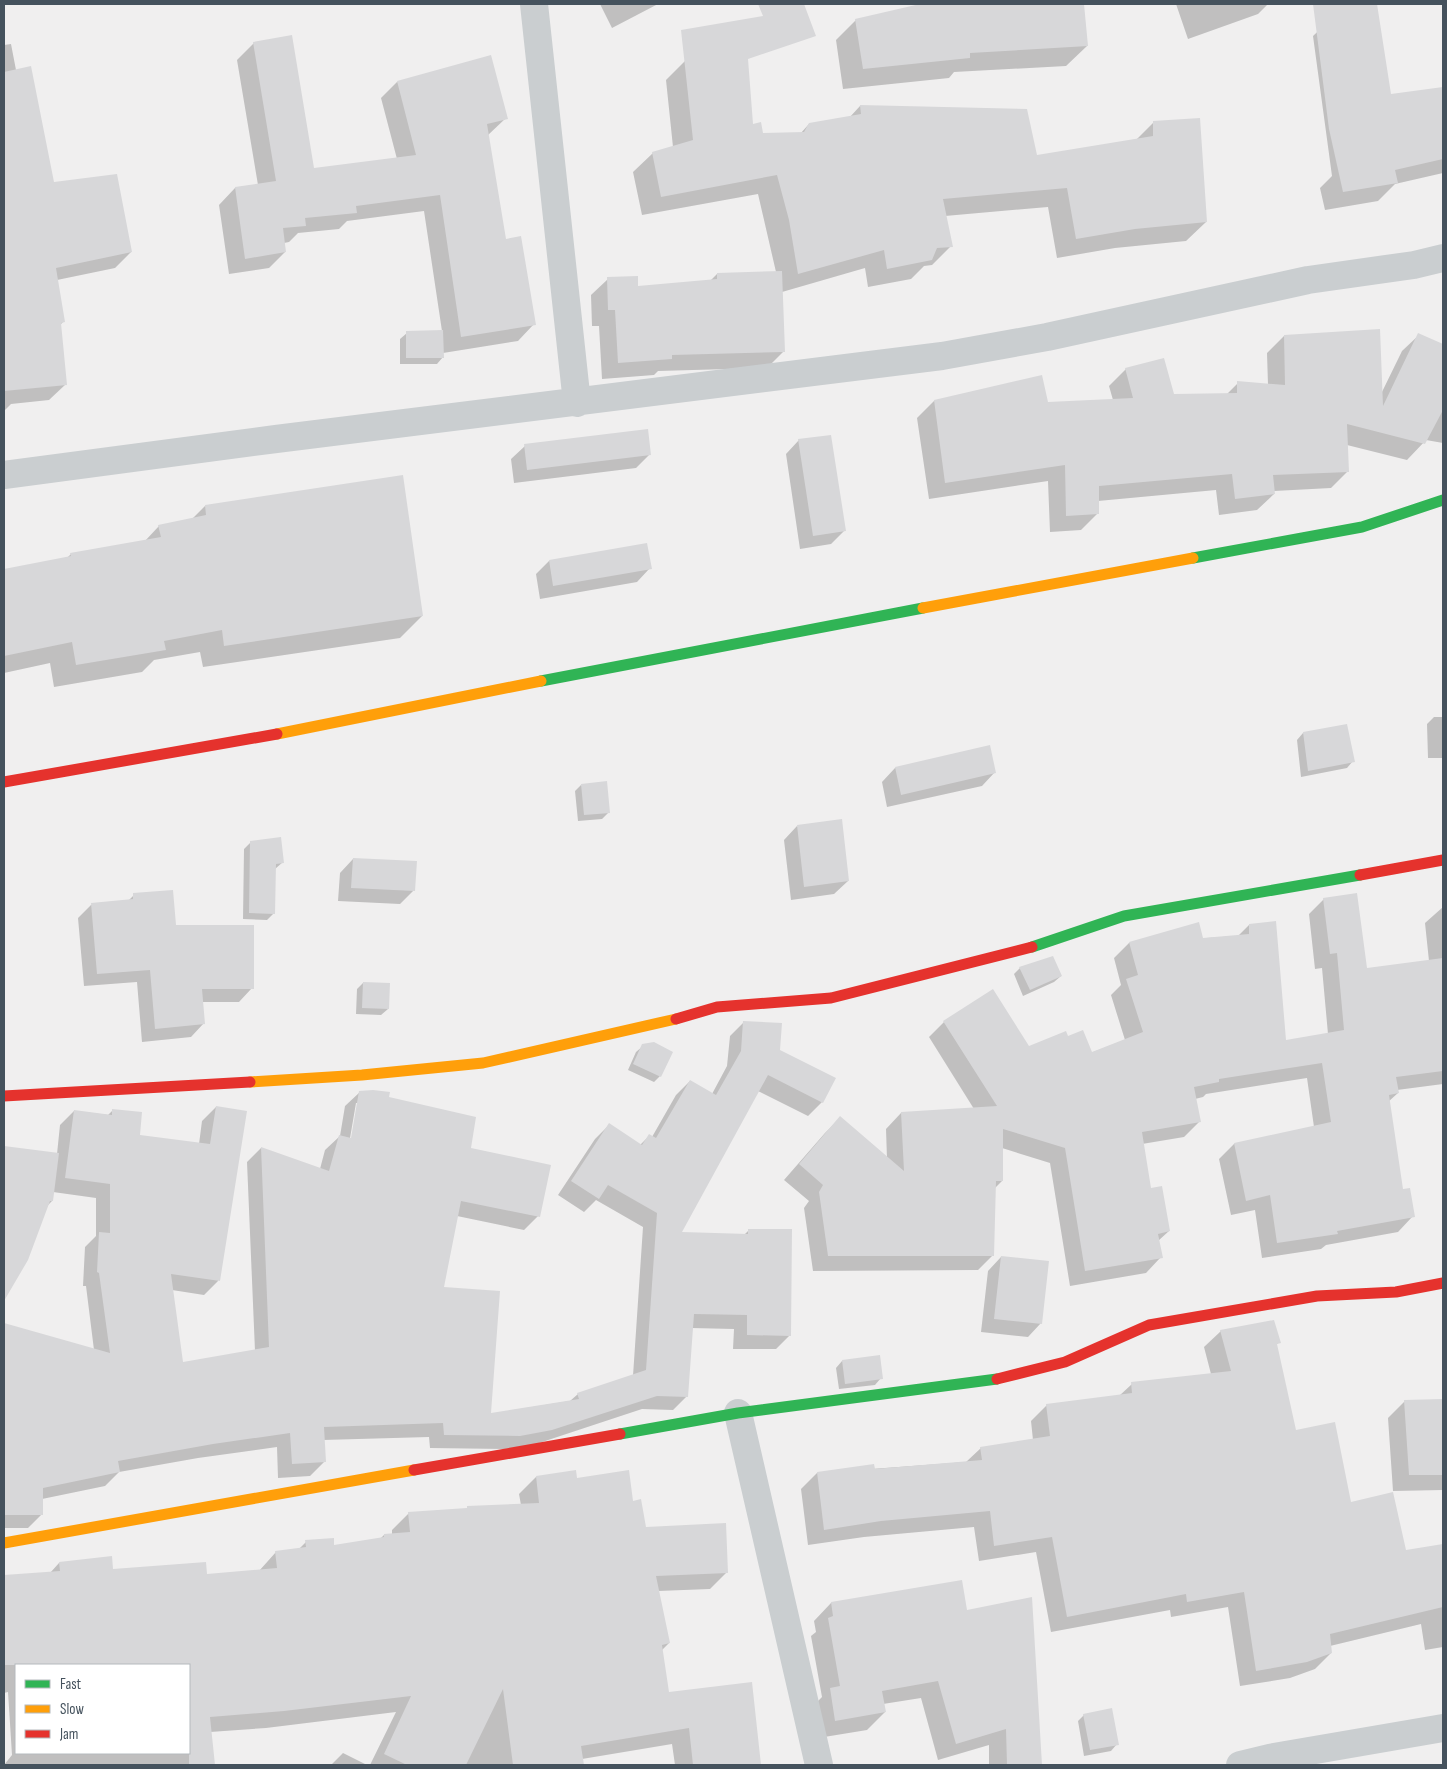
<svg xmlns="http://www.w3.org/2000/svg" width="1447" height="1769" font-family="'Sofia Sans Condensed',sans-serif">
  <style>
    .shadow { fill: #0003; fill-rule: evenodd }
    .building { fill: #d7d7d9 }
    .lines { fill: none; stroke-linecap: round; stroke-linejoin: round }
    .street { stroke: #caced0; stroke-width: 28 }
    .fast { stroke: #30b455; stroke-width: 11 }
    .slow { stroke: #ff9f0a; stroke-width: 11 }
    .jam { stroke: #e5322d; stroke-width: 11 }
  </style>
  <rect width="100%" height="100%" fill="#f0efef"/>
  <path class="shadow" d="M 600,4 L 658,4 L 612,28 Z
    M 925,4 L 1083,4 L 1087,46 L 1066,66 L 954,72 L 949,78 L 843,89 L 836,40 L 856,20 Z
    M 1176,4 L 1268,4 L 1258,14 L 1188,39 Z
    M 1332,18 L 1390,96 L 1443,89 L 1443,173 L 1395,184 L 1378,201 L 1325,210 L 1320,188 L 1332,176 L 1313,36 Z
    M 254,43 L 313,170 L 397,159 L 381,98 L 397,82 L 506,118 L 487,136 L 505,240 L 534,324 L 518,341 L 443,353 L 443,357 L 437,364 L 400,364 L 400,339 L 407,333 L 442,331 L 424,211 L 347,221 L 339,229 L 298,233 L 289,242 L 284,243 L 285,252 L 269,268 L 229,274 L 219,205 L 235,188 L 258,185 L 237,60 Z
    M 11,44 L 16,70 L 53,184 L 131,252 L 115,268 L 57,280 L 63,322 L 60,325 L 66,384 L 49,400 L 11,404 L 4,411 L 4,45 Z
    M 685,61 L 762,135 L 800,134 L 809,124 L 849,118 L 860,106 L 1036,156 L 1136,140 L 1153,123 L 1206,222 L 1186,241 L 1115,248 L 1057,258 L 1048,207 L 945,216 L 951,246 L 932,265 L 924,266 L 911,279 L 868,287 L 865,268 L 782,292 L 784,351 L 767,368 L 658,371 L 654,375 L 602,379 L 599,326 L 592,326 L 591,295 L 608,279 L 637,287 L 710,281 L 717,274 L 776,272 L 758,194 L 642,215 L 633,172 L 653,153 L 673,147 L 666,80 Z
    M 1419,335 L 1443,346 L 1443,443 L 1426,440 L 1407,460 L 1347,445 L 1348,471 L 1331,488 L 1274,491 L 1274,494 L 1257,510 L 1219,515 L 1216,490 L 1098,501 L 1098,513 L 1081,530 L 1050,532 L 1048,481 L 929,499 L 917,418 L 934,401 L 1047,403 L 1113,400 L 1109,386 L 1126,369 L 1173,396 L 1226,395 L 1238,383 L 1268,385 L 1267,353 L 1284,336 L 1381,394 L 1402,351 Z
    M 799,440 L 844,531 L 831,544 L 800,549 L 786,454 Z
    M 525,446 L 649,455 L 636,468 L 514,483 L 511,459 Z
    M 205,506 L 422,616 L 400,638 L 203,667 L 200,652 L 154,660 L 142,672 L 54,687 L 50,663 L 4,673 L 4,571 L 67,558 L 71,554 L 144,542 L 159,526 L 192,519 Z
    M 549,561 L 650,568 L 637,582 L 540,599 L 536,574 Z
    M 1434,717 L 1443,717 L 1443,758 L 1428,758 L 1427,724 Z
    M 1303,733 L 1353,761 L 1347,768 L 1301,777 L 1297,740 Z
    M 895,768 L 995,772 L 982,786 L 887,807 L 882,782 Z
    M 581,785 L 608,813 L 602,819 L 578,821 L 575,791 Z
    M 797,826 L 848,881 L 834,894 L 791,900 L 784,840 Z
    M 251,842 L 283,862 L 275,869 L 274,913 L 267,920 L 243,919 L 244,849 Z
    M 353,859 L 414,890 L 400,904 L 338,901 L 340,873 Z
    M 134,895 L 252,988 L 239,1002 L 202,1002 L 204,1023 L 191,1037 L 142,1042 L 137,982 L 84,986 L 78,918 L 91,905 L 128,901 Z
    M 1324,899 L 1366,969 L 1429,961 L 1425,923 L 1443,907 L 1443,1084 L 1397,1090 L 1398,1093 L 1388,1102 L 1402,1190 L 1413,1216 L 1398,1232 L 1326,1245 L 1321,1249 L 1262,1258 L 1255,1210 L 1231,1215 L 1219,1159 L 1234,1144 L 1314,1127 L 1307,1078 L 1206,1094 L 1203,1097 L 1195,1099 L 1199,1122 L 1184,1137 L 1142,1144 L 1150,1189 L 1169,1231 L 1158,1241 L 1161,1257 L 1146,1273 L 1070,1286 L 1050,1163 L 1002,1148 L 1002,1181 L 994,1189 L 993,1255 L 978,1270 L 813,1271 L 804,1208 L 809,1201 L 784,1180 L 825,1133 L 840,1118 L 887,1159 L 886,1129 L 901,1113 L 974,1109 L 929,1037 L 944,1022 L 1029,1048 L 1067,1038 L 1091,1053 L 1125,1040 L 1111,995 L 1121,985 L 1114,958 L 1129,943 L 1238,936 L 1249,925 L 1285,1041 L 1328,1034 L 1322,968 L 1315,969 L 1309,914 Z
    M 1020,968 L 1061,976 L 1054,982 L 1023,996 L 1014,974 Z
    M 363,983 L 388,1009 L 381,1015 L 356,1014 L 357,989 Z
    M 744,1022 L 779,1050 L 822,1102 L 808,1116 L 758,1091 L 680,1233 L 744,1235 L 749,1230 L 790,1335 L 776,1349 L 733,1349 L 734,1329 L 691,1328 L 687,1396 L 673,1410 L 642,1409 L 536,1444 L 505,1449 L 430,1448 L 429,1437 L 323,1440 L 324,1462 L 310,1476 L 278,1478 L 277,1447 L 198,1458 L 119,1472 L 105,1486 L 42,1499 L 42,1514 L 28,1528 L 4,1528 L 4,1445 L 63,1445 L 64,1437 L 4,1427 L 4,1324 L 94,1350 L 86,1286 L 83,1286 L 85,1247 L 96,1236 L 96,1198 L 53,1192 L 52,1201 L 47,1206 L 26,1259 L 4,1299 L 4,1147 L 57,1154 L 60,1125 L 74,1111 L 108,1115 L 113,1110 L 138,1136 L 199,1144 L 202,1121 L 216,1107 L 246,1112 L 218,1281 L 204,1295 L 172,1290 L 182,1363 L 255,1351 L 247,1162 L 261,1148 L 320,1169 L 325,1150 L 340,1136 L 345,1106 L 360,1092 L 388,1098 L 470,1149 L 538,1216 L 524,1230 L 457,1216 L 442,1288 L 490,1414 L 570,1401 L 578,1394 L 633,1376 L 643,1227 L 596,1200 L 584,1212 L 558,1195 L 595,1139 L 609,1125 L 640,1145 L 650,1135 L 652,1137 L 676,1095 L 690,1081 L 712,1094 L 727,1066 L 730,1036 ZM 356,1103 L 358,1103 L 351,1145 L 349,1144 Z
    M 643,1046 L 660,1076 L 654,1082 L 628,1070 L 636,1052 Z
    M 1001,1257 L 1041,1323 L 1028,1337 L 981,1332 L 988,1271 Z
    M 1221,1331 L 1279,1342 L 1276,1345 L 1295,1431 L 1350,1503 L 1405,1552 L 1443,1546 L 1443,1647 L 1425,1650 L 1421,1624 L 1330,1646 L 1331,1653 L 1315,1669 L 1290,1678 L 1240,1686 L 1228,1607 L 1171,1617 L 1170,1610 L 1051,1632 L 1036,1552 L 979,1561 L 974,1527 L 864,1537 L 808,1545 L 801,1489 L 817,1473 L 966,1462 L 981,1448 L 1033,1440 L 1031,1421 L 1047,1405 L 1119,1396 L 1132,1384 L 1211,1374 L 1204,1347 Z
    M 842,1361 L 881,1378 L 875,1385 L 839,1389 L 836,1368 Z
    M 1443,1400 L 1443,1490 L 1393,1491 L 1388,1418 L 1405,1401 Z
    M 536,1477 L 576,1479 L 632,1503 L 645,1528 L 727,1572 L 710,1589 L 658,1591 L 669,1643 L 662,1650 L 668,1694 L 751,1684 L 760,1765 L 675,1765 L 672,1744 L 582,1759 L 582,1765 L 370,1765 L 396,1712 L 266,1728 L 210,1732 L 214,1765 L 4,1765 L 12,1755 L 8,1692 L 4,1693 L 4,1577 L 50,1573 L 59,1563 L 112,1570 L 206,1576 L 259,1571 L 276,1552 L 298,1550 L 306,1542 L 333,1546 L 380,1539 L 384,1535 L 392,1534 L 392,1530 L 409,1513 L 521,1505 L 519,1494 ZM 16,1665 L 189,1665 L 189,1753 L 16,1753 Z
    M 1031,1598 L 1040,1765 L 989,1765 L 989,1745 L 938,1760 L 921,1698 L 883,1704 L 885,1712 L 867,1730 L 818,1738 L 813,1706 L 822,1697 L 811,1636 L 816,1632 L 814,1621 L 831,1603 L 966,1612 Z
    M 1084,1715 L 1117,1744 L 1111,1751 L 1084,1756 L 1078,1721 Z
    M 343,1753 L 367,1765 L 331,1765 Z"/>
  <path class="building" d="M 758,4 L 804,4 L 816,36 L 748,59 L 753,124 L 761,122 L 763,133 L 804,132 L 809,123 L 861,114 L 860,105 L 1027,109 L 1037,155 L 1153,136 L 1153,121 L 1200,118 L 1207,222 L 1135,229 L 1076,239 L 1067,188 L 943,199 L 953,247 L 937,248 L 932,260 L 887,269 L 884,250 L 798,274 L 789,220 L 777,175 L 661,197 L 652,152 L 693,140 L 681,30 L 763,16 Z
    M 920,4 L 1084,4 L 1088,46 L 970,53 L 970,58 L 863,69 L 855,19 Z
    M 1313,4 L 1377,4 L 1391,94 L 1443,87 L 1443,159 L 1395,170 L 1398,183 L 1343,192 L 1329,129 Z
    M 292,35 L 314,168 L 416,155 L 397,81 L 491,55 L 508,119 L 487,124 L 506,239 L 521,236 L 536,325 L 461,337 L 440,195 L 356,206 L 357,213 L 305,218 L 306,226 L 283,228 L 286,252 L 245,259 L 235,187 L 276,181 L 253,42 Z
    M 31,66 L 54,182 L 117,174 L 132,252 L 56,268 L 65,322 L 61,323 L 67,385 L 4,391 L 4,72 Z
    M 782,271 L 785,352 L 672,355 L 672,359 L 618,363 L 615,310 L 608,310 L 607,277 L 638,276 L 638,286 L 717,279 L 717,273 Z
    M 1380,329 L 1383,406 L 1418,333 L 1443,344 L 1443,410 L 1425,444 L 1347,424 L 1349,472 L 1273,475 L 1275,494 L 1235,499 L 1232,474 L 1099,486 L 1099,514 L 1066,516 L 1065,465 L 945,483 L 934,400 L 1042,375 L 1048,402 L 1133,398 L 1125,368 L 1164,358 L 1174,394 L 1237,393 L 1237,381 L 1285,385 L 1284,335 Z
    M 443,330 L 444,358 L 406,358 L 406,331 Z
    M 648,429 L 651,455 L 527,470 L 524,444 Z
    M 831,435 L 846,531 L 813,536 L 798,439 Z
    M 403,475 L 423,616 L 224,646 L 222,630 L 164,641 L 166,650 L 76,665 L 72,642 L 4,656 L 4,569 L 71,556 L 70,553 L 161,537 L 158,525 L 206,515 L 205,505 Z
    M 647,543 L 652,569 L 553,586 L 549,560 Z
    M 1347,724 L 1355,762 L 1308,771 L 1303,732 Z
    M 990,745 L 996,773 L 901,795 L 895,767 Z
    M 607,781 L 610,813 L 584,815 L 581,784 Z
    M 842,819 L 849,881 L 804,887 L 797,825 Z
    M 281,837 L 284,863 L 276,864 L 275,914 L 249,913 L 250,841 Z
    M 353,858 L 417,861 L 415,891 L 351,888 Z
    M 173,890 L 176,925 L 254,925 L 254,989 L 202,989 L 205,1024 L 155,1029 L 150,970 L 97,974 L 91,903 L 133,899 L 133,893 Z
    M 1357,893 L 1367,968 L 1443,958 L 1443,1071 L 1396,1077 L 1399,1093 L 1389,1095 L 1403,1189 L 1410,1188 L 1415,1217 L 1337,1231 L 1338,1234 L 1277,1243 L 1270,1195 L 1246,1201 L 1234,1143 L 1331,1122 L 1322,1063 L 1219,1079 L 1219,1082 L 1194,1087 L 1201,1122 L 1142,1132 L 1151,1188 L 1162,1186 L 1170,1231 L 1158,1234 L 1163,1258 L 1085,1271 L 1065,1148 L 1003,1129 L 1003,1181 L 996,1181 L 994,1256 L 828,1256 L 819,1192 L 823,1185 L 799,1164 L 840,1116 L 904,1171 L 901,1112 L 997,1106 L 943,1021 L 993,989 L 1029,1046 L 1066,1031 L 1068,1036 L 1083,1030 L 1092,1052 L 1143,1032 L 1126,979 L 1138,975 L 1129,942 L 1199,922 L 1203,938 L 1249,934 L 1249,924 L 1276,921 L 1286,1040 L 1344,1030 L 1337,953 L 1330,954 L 1323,898 Z
    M 1053,956 L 1062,976 L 1030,990 L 1019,967 Z
    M 363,982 L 390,983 L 389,1009 L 362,1008 Z
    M 743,1021 L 782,1023 L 780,1050 L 836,1078 L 823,1103 L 768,1075 L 682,1232 L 748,1234 L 748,1229 L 792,1229 L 791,1336 L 747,1335 L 747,1315 L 694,1314 L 688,1397 L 657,1396 L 552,1430 L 520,1436 L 444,1435 L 443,1423 L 324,1427 L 326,1462 L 292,1464 L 290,1433 L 213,1444 L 118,1461 L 120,1472 L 43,1488 L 43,1515 L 4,1515 L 4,1323 L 110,1353 L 99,1273 L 97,1272 L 99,1232 L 110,1233 L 110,1184 L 65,1178 L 74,1110 L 112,1115 L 112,1109 L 142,1112 L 140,1135 L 210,1144 L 216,1106 L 247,1111 L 220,1281 L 171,1274 L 183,1362 L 269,1347 L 261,1147 L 329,1171 L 339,1135 L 351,1138 L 359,1091 L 373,1090 L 390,1092 L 389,1097 L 476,1117 L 471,1148 L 551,1165 L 540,1217 L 461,1201 L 444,1287 L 500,1291 L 491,1413 L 579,1399 L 577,1393 L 646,1370 L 657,1213 L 608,1185 L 599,1199 L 571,1181 L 609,1123 L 642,1145 L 649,1134 L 656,1138 L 690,1080 L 716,1095 L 741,1051 Z
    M 654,1042 L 673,1052 L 661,1077 L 633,1064 L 642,1044 Z
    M 4,1146 L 59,1153 L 53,1201 L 50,1201 L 28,1260 L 4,1301 Z
    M 1001,1256 L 1049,1261 L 1042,1324 L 994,1319 Z
    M 1274,1320 L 1281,1343 L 1277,1344 L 1296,1430 L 1335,1422 L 1351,1502 L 1393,1492 L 1406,1550 L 1443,1544 L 1443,1607 L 1330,1634 L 1332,1653 L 1307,1662 L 1256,1671 L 1244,1592 L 1187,1602 L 1186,1594 L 1067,1617 L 1052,1537 L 994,1546 L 990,1511 L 881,1521 L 824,1530 L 817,1472 L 874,1464 L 875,1469 L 982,1460 L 980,1447 L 1050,1436 L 1046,1404 L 1132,1393 L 1131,1382 L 1231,1371 L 1220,1330 Z
    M 880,1355 L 883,1379 L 845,1384 L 842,1360 Z
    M 1443,1399 L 1443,1475 L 1409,1475 L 1404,1400 Z
    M 576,1470 L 577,1478 L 629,1470 L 633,1501 L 641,1499 L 646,1527 L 726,1523 L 728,1573 L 656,1576 L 670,1643 L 662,1645 L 669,1692 L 752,1682 L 761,1765 L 693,1765 L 689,1728 L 581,1746 L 584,1765 L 513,1765 L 503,1689 L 466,1765 L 407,1765 L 384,1754 L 411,1696 L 284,1711 L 210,1717 L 215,1765 L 189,1765 L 189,1665 L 4,1665 L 4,1575 L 60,1571 L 59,1562 L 112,1556 L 113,1569 L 206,1562 L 207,1574 L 277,1568 L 275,1551 L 306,1547 L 305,1540 L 334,1538 L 334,1545 L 384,1537 L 384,1534 L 410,1532 L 408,1512 L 467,1508 L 467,1506 L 539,1503 L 536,1476 Z
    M 962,1580 L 967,1610 L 1032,1597 L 1042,1765 L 1007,1765 L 1006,1729 L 956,1744 L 938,1681 L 882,1691 L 886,1712 L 835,1721 L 830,1688 L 840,1686 L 828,1618 L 833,1616 L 831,1602 Z
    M 1112,1708 L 1119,1745 L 1090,1750 L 1083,1714 Z"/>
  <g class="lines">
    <path class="street" d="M 534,4 L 577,403
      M 4,475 L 276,439 L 942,356 L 1047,337 L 1308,280 L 1414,265 L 1443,258
      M 738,1413 L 819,1765
      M 1240,1765 L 1269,1758 L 1443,1728"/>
    <path class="fast" d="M 1193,558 L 1362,527 L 1443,500
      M 541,681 L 923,608
      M 1032,947 L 1124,916 L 1360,875
      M 620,1434 L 738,1413 L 997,1379"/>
    <path class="slow" d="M 923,608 L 1193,558
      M 277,734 L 541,681
      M 250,1082 L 362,1075 L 483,1063 L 676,1019
      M 4,1543 L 414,1470"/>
    <path class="jam" d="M 4,782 L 277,734
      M 1360,875 L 1443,860
      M 676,1019 L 717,1007 L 831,998 L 1032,947
      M 4,1096 L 250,1082
      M 997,1379 L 1065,1362 L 1149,1325 L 1317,1296 L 1396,1292 L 1443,1283
      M 414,1470 L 620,1434"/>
  </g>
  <rect width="1447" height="1769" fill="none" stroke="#45525d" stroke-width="10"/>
  <rect x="15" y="1664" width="175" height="90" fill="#ffffff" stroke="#b5babe"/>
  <rect x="25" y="1680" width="25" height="8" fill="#30b455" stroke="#b5babe"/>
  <text x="60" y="1689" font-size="15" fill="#45525d">Fast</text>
  <rect x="25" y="1705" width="25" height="8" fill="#ff9f0a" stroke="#b5babe"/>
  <text x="60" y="1714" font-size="15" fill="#45525d">Slow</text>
  <rect x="25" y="1730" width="25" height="8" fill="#e5322d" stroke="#b5babe"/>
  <text x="60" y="1739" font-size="15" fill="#45525d">Jam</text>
</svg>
